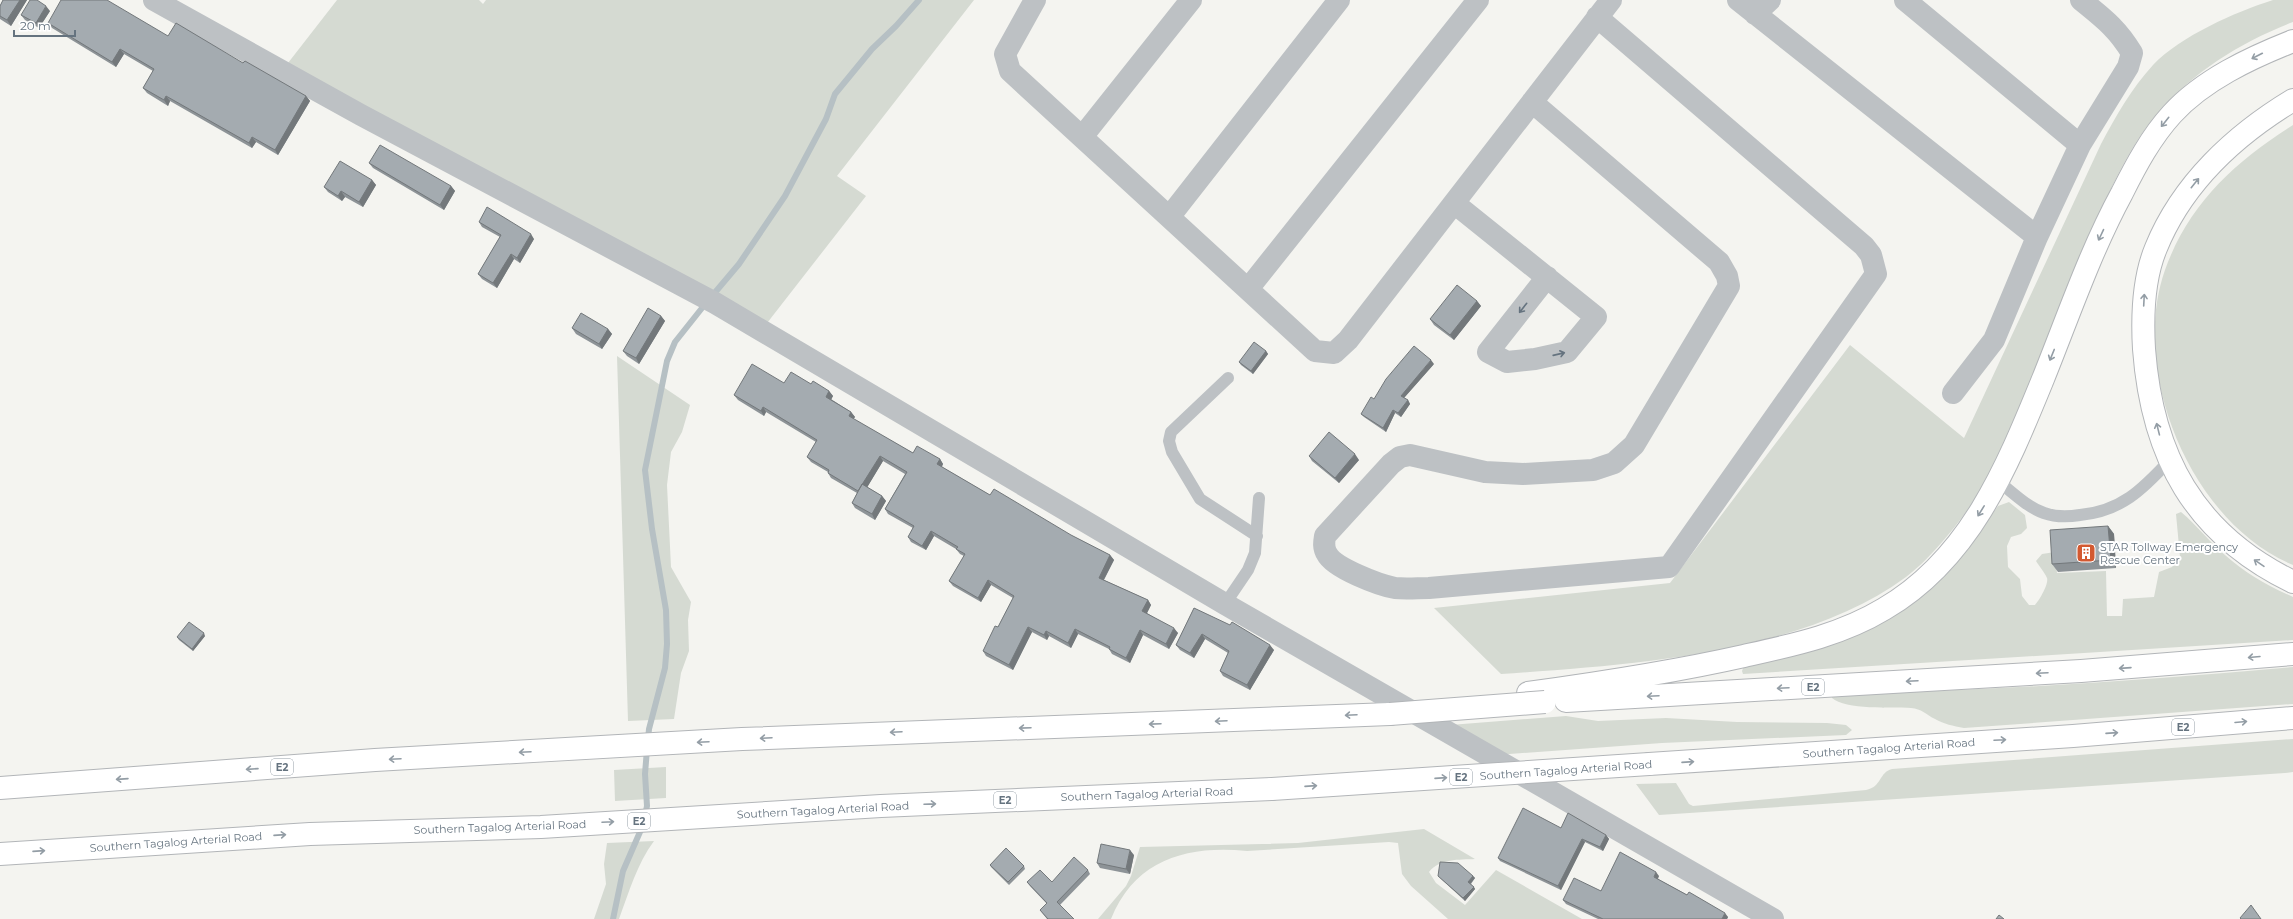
<svg xmlns="http://www.w3.org/2000/svg" width="2293" height="919" font-family="Montserrat,sans-serif">
  <style>
    .green { fill: #d5dad2 }
    .lines { fill: none; stroke-linecap: round; stroke-linejoin: round }
    .stream { stroke: #b6c0c4; stroke-width: 6 }
    .highway-casing { stroke: #b2b5b8; stroke-width: 24 }
    .lane { stroke: #bdc1c4; stroke-width: 12 }
    .street { stroke: #bdc1c4; stroke-width: 22 }
    .highway { stroke: #fff; stroke-width: 22 }
    .highway-bridge-casing { stroke: #b2b5b8; stroke-width: 24; stroke-linecap: butt }
    .highway-bridge { stroke: #fff; stroke-width: 22 }
    .wall { fill: #8d9397 }
    .shaded-wall { fill: #73787b }
    .building { fill: #a4abb0; stroke: #73787b }
    .oneway { stroke: #939da5 }
    .oneway2 { stroke: #65737f }
    .labels { text-anchor: middle; stroke-width: 4; stroke-linejoin: round; paint-order: stroke }
    .shield { fill: #fff; stroke: #939da5; stroke-width: 1 }
    .shield-label { font-size: 10px; font-weight: bold; fill: #65737f }
    .poi-label { font-size: 11px; fill: #65737f; stroke: #fff; text-anchor: start }
    .street-label { font-size: 11px; fill: #65737f; stroke: #fff }
  </style>
  <rect width="100%" height="100%" fill="#f4f4f0"/>
  <path class="green" d="M 337,0 L 479,0 L 483,4 L 486,0 L 974,0 L 837,176 L 866,196 L 764,327 L 288,63 Z
    M 2273,0 L 2293,0 L 2293,22 C 2243,41 2194,71 2159,112 C 2128,146 2107,197 2089,239 C 2063,300 2041,361 2014,422 C 2008,437 2002,453 1994,468 C 1976,502 1937,554 1906,577 C 1800,655 1629,665 1501,674 L 1434,608 L 1670,583 L 1850,345 L 1964,438 L 2101,144 C 2116,116 2131,89 2153,65 C 2181,36 2235,12 2273,0 Z
    M 2293,125 L 2293,565 C 2191,523 2129,372 2165,270 C 2189,203 2235,162 2293,125 Z
    M 617,356 L 690,405 L 682,432 L 671,452 L 667,485 L 671,567 L 691,602 L 688,620 L 689,651 L 681,673 L 674,719 L 628,721 Z
    M 2009,502 L 2025,515 L 2027,528 L 2021,534 L 2011,537 L 2007,546 L 2008,567 L 2020,579 L 2022,596 L 2029,605 L 2035,605 C 2039,601 2049,584 2047,578 C 2045,573 2039,566 2036,561 L 2042,554 L 2055,552 L 2057,573 L 2106,571 L 2107,616 L 2122,616 L 2123,599 L 2154,597 L 2159,572 L 2172,567 L 2180,557 L 2176,514 L 2181,512 C 2197,525 2209,542 2225,555 C 2245,573 2268,586 2293,597 L 2293,640 L 1743,674 L 1742,671 L 1744,666 L 1793,655 L 1965,550 L 1998,506 Z
    M 2293,667 L 2293,704 L 1964,728 C 1953,726 1944,724 1935,719 C 1925,714 1922,709 1911,708 C 1893,707 1845,710 1832,698 L 1832,694 C 1986,691 2140,681 2293,667 Z
    M 1566,716 L 1598,721 L 1666,718 L 1737,722 L 1827,723 L 1846,725 L 1852,730 L 1846,735 L 1662,743 L 1496,755 L 1450,725 Z
    M 2293,739 L 2293,772 L 2285,773 L 1659,815 L 1636,784 L 1676,783 L 1689,804 L 1693,806 L 1866,790 C 1882,787 1879,772 1892,769 Z
    M 666,767 L 666,798 L 615,801 L 614,770 Z
    M 1424,829 L 1475,859 C 1459,860 1440,858 1429,872 L 1436,883 L 1465,905 L 1496,870 L 1582,919 L 1448,919 L 1411,886 L 1402,874 L 1398,843 L 1389,842 L 1247,851 C 1188,845 1135,859 1111,919 L 1098,919 L 1126,886 L 1131,876 L 1140,847 L 1298,843 Z
    M 654,841 C 637,864 629,892 619,919 L 594,919 L 606,884 L 604,864 L 607,843 Z"/>
  <g class="lines">
    <path class="stream" d="M 712,296 L 739,264 L 785,196 L 826,119 L 835,94 L 872,49 L 896,26 L 919,0
      M 648,740 L 649,729 L 665,668 L 667,644 L 666,610 L 652,529 L 645,470 L 667,361 L 675,342 L 706,303
      M 613,919 L 623,871 L 643,825 L 647,806 L 645,774 L 647,749"/>
    <g class="highway-casing">
      <path id="highway" d="M 2293,100 C 2235,135 2182,184 2156,248 C 2143,279 2142,315 2144,349 C 2152,456 2194,534 2293,582
        M 1528,693 C 1601,683 1673,672 1744,656 C 1793,645 1841,635 1884,609 C 1970,559 2007,467 2043,379 C 2068,317 2090,252 2122,193 C 2136,165 2151,137 2172,114 C 2203,80 2250,58 2293,41
        M 1566,701 L 2081,671 L 2293,654
        M 1649,764 L 2073,736 L 2293,718
        M 0,788 L 375,760 L 742,739 L 1390,714
        M 0,854 L 310,834 L 541,827 L 881,806 L 1272,789"/>
    </g>
    <path class="lane" d="M 1228,378 L 1171,432 L 1169,441 L 1172,452 L 1200,499 L 1257,536
      M 1998,481 C 2012,492 2027,507 2044,513 C 2055,517 2068,517 2080,515 C 2121,511 2142,490 2169,461
      M 1225,604 L 1248,570 L 1255,553 L 1259,498"/>
    <path class="street" d="M 154,0 L 361,115 L 715,303 L 1225,604 L 1773,919
      M 1035,0 L 1005,54 L 1010,71 L 1315,351 L 1334,353 L 1348,340 L 1611,0
      M 1738,0 L 2037,237
      M 1905,0 L 2080,145
      M 1755,14 L 1770,0
      M 1532,102 L 1719,262 L 1727,276 L 1729,286 L 1634,445 L 1614,463 L 1593,470 L 1523,474 L 1485,472 L 1410,455 L 1400,457 L 1391,464 L 1325,536 C 1324,542 1323,548 1327,554 C 1334,568 1379,585 1395,588 C 1406,589 1418,588 1429,588 L 1669,567 L 1876,274 L 1871,255 L 1864,246 L 1597,17
      M 1082,137 L 1191,0
      M 1454,203 L 1596,317 L 1567,352 L 1535,359 L 1507,362 L 1488,352 L 1547,277
      M 1170,216 L 1339,0
      M 1248,289 L 1478,0
      M 1953,393 L 1994,340 L 2037,237 L 2080,145 L 2128,67 L 2132,53 C 2117,28 2103,18 2081,0"/>
    <use href="#highway" class="highway"/>
    <g class="highway-bridge-casing">
      <path id="highway-bridge" d="M 1390,714 L 1545,702
        M 1272,789 L 1649,764"/>
    </g>
    <use href="#highway-bridge" class="highway-bridge"/>
  </g>
  <path class="wall" d="M 3,0 L 27,0 L 11,26 L 0,19 L 0,6 Z
    M 50,11 L 39,28 L 25,20 L 21,15 Z
    M 48,23 L 168,36 L 243,63 L 306,96 L 310,101 L 278,155 L 256,142 L 252,148 L 170,101 L 168,106 L 147,93 L 143,88 L 153,71 L 124,54 L 116,67 L 52,28 Z
    M 369,163 L 451,186 L 455,191 L 444,210 L 373,168 Z
    M 372,180 L 376,185 L 363,207 L 345,197 L 342,201 L 328,192 L 324,187 Z
    M 479,222 L 534,239 L 520,263 L 514,259 L 497,288 L 482,279 L 478,274 L 500,237 L 482,227 Z
    M 1477,301 L 1481,306 L 1454,340 L 1434,325 L 1430,319 Z
    M 661,316 L 665,321 L 639,364 L 627,356 L 623,351 Z
    M 572,328 L 608,329 L 612,334 L 602,349 L 576,334 Z
    M 1266,351 L 1268,354 L 1253,374 L 1241,365 L 1239,362 Z
    M 1434,364 L 1404,398 L 1408,400 L 1410,404 L 1401,417 L 1395,413 L 1386,432 L 1364,417 L 1361,414 L 1374,399 Z
    M 784,383 L 811,384 L 829,391 L 833,396 L 831,399 L 851,412 L 855,417 L 853,419 L 913,453 L 940,459 L 943,464 L 942,467 L 990,495 L 1110,555 L 1114,560 L 1104,580 L 1148,600 L 1151,605 L 1147,613 L 1178,633 L 1169,649 L 1143,635 L 1130,663 L 1112,654 L 1109,649 L 1078,634 L 1071,648 L 1049,636 L 1047,640 L 1032,632 L 1013,670 L 986,656 L 983,651 L 998,627 L 1013,598 L 991,585 L 981,602 L 953,586 L 949,581 L 964,556 L 960,554 L 956,549 L 934,536 L 926,550 L 911,542 L 908,537 L 913,528 L 888,514 L 885,509 L 905,474 L 883,461 L 867,487 L 882,496 L 886,501 L 875,520 L 855,508 L 852,503 L 857,493 L 831,478 L 828,473 L 828,472 L 811,462 L 807,457 L 816,442 L 766,412 L 764,416 L 738,400 L 734,395 Z
    M 1309,456 L 1359,460 L 1339,483 L 1312,461 Z
    M 2108,526 L 2114,534 L 2116,568 L 2058,572 L 2052,564 Z
    M 1194,608 L 1274,650 L 1250,690 L 1223,676 L 1220,671 L 1228,653 L 1205,639 L 1194,658 L 1180,650 L 1176,645 Z
    M 205,636 L 193,651 L 179,640 L 177,637 Z
    M 1561,828 L 1606,835 L 1609,839 L 1603,851 L 1585,842 L 1561,890 L 1500,861 L 1498,858 Z
    M 1134,855 L 1130,874 L 1100,868 L 1097,863 Z
    M 990,865 L 1024,866 L 1025,869 L 1009,885 L 991,867 Z
    M 1088,870 L 1090,874 L 1060,905 L 1074,919 L 1047,919 L 1040,910 L 1047,904 L 1030,886 L 1027,882 L 1052,882 Z
    M 1438,876 L 1473,876 L 1475,878 L 1471,884 L 1475,889 L 1465,901 L 1440,878 Z
    M 1659,876 L 1658,879 L 1728,917 L 1727,919 L 1598,919 L 1566,904 L 1563,900 Z"/>
  <path class="shaded-wall" d="M 20,0 L 27,0 L 11,26 L 7,20 Z
    M 46,6 L 50,11 L 39,28 L 36,23 Z
    M 120,49 L 124,54 L 116,67 L 112,62 Z
    M 166,96 L 170,101 L 168,106 L 164,100 Z
    M 306,96 L 310,101 L 278,155 L 275,150 Z
    M 252,137 L 256,142 L 252,148 L 249,143 Z
    M 372,180 L 376,185 L 363,207 L 359,202 Z
    M 451,186 L 455,191 L 444,210 L 440,205 Z
    M 341,191 L 345,197 L 342,201 L 338,196 Z
    M 531,234 L 534,239 L 520,263 L 517,258 Z
    M 511,254 L 514,259 L 497,288 L 493,283 Z
    M 1477,301 L 1481,306 L 1454,340 L 1450,335 Z
    M 661,316 L 665,321 L 639,364 L 636,358 Z
    M 608,329 L 612,334 L 602,349 L 599,344 Z
    M 1266,351 L 1268,354 L 1253,374 L 1251,371 Z
    M 1431,360 L 1434,364 L 1403,399 L 1401,396 Z
    M 829,391 L 833,396 L 830,402 L 826,397 Z
    M 1408,400 L 1410,404 L 1401,417 L 1398,413 Z
    M 763,407 L 766,412 L 764,416 L 761,411 Z
    M 1393,410 L 1395,413 L 1386,432 L 1383,428 Z
    M 851,412 L 855,417 L 852,421 L 849,416 Z
    M 1355,454 L 1359,460 L 1339,483 L 1335,478 Z
    M 880,456 L 883,461 L 862,496 L 858,491 Z
    M 940,459 L 943,464 L 940,469 L 937,464 Z
    M 882,496 L 886,501 L 875,520 L 872,514 Z
    M 2108,526 L 2114,534 L 2116,568 L 2111,560 Z
    M 931,531 L 934,536 L 926,550 L 922,546 Z
    M 1110,555 L 1114,560 L 1102,583 L 1099,578 Z
    M 988,580 L 991,585 L 981,602 L 978,598 Z
    M 1148,600 L 1151,605 L 1146,615 L 1142,611 Z
    M 1028,627 L 1032,632 L 1013,670 L 1009,665 Z
    M 1174,628 L 1178,633 L 1169,649 L 1166,644 Z
    M 1075,629 L 1078,634 L 1071,648 L 1068,643 Z
    M 1140,630 L 1143,635 L 1130,663 L 1126,658 Z
    M 1046,631 L 1049,636 L 1047,640 L 1044,635 Z
    M 204,633 L 205,636 L 193,651 L 192,649 Z
    M 1202,634 L 1205,639 L 1194,658 L 1190,653 Z
    M 1270,645 L 1274,650 L 1250,690 L 1247,685 Z
    M 1606,835 L 1609,839 L 1603,851 L 1600,847 Z
    M 1582,839 L 1585,842 L 1561,890 L 1558,886 Z
    M 1130,850 L 1134,855 L 1130,874 L 1126,869 Z
    M 1656,872 L 1659,876 L 1656,881 L 1654,877 Z
    M 1473,876 L 1475,878 L 1470,884 L 1468,882 Z
    M 1474,887 L 1475,889 L 1465,901 L 1463,898 Z
    M 1725,913 L 1728,917 L 1727,919 L 1722,919 Z"/>
  <path class="building" d="M 3,0 L 20,0 L 7,20 L 0,16 L 0,6 Z
    M 30,0 L 37,0 L 46,6 L 36,23 L 21,15 Z
    M 61,0 L 107,0 L 168,36 L 176,23 L 243,63 L 245,61 L 306,96 L 275,150 L 252,137 L 249,143 L 166,96 L 164,100 L 143,88 L 154,69 L 120,49 L 112,62 L 48,23 Z
    M 380,145 L 451,186 L 440,205 L 369,163 Z
    M 340,161 L 372,180 L 359,202 L 341,191 L 338,196 L 324,187 Z
    M 487,207 L 531,234 L 517,258 L 511,254 L 493,283 L 478,274 L 501,235 L 479,222 Z
    M 1457,285 L 1477,301 L 1450,335 L 1430,319 Z
    M 648,308 L 661,316 L 636,358 L 623,351 Z
    M 581,313 L 608,329 L 599,344 L 572,328 Z
    M 1254,342 L 1266,351 L 1251,371 L 1239,362 Z
    M 1414,346 L 1431,360 L 1401,396 L 1408,400 L 1398,413 L 1393,410 L 1383,428 L 1361,414 L 1371,397 L 1374,399 L 1386,379 Z
    M 752,364 L 784,383 L 791,372 L 811,384 L 813,381 L 829,391 L 826,397 L 851,412 L 849,416 L 913,453 L 917,446 L 940,459 L 937,464 L 990,495 L 994,489 L 1071,535 L 1110,555 L 1099,578 L 1148,600 L 1142,611 L 1174,628 L 1166,644 L 1140,630 L 1126,658 L 1109,649 L 1110,647 L 1075,629 L 1068,643 L 1046,631 L 1044,635 L 1028,627 L 1009,665 L 983,651 L 995,626 L 998,627 L 1014,596 L 988,580 L 978,598 L 949,581 L 965,554 L 956,549 L 958,547 L 931,531 L 922,546 L 908,537 L 914,526 L 885,509 L 907,472 L 880,456 L 858,491 L 828,473 L 829,470 L 807,457 L 817,440 L 763,407 L 761,411 L 734,395 Z
    M 1329,432 L 1355,454 L 1335,478 L 1309,456 Z
    M 862,484 L 882,496 L 872,514 L 852,503 Z
    M 2108,526 L 2111,560 L 2052,564 L 2050,530 Z
    M 1194,608 L 1230,625 L 1232,622 L 1270,645 L 1247,685 L 1220,671 L 1229,651 L 1202,634 L 1190,653 L 1176,645 Z
    M 189,622 L 204,633 L 192,649 L 177,637 Z
    M 1523,808 L 1561,828 L 1568,813 L 1606,835 L 1600,847 L 1582,839 L 1558,886 L 1498,858 Z
    M 1101,844 L 1130,850 L 1126,869 L 1097,863 Z
    M 1006,848 L 1024,866 L 1008,882 L 990,865 Z
    M 1620,852 L 1656,872 L 1654,877 L 1687,895 L 1689,892 L 1725,913 L 1722,919 L 1603,919 L 1563,900 L 1574,878 L 1601,891 Z
    M 1074,857 L 1088,870 L 1057,902 L 1074,919 L 1048,919 L 1040,910 L 1047,903 L 1027,882 L 1040,870 L 1052,882 Z
    M 1440,862 L 1458,863 L 1473,876 L 1468,882 L 1474,887 L 1463,898 L 1438,876 Z
    M 2251,905 L 2261,919 L 2241,919 L 2240,918 Z
    M 1999,915 L 2004,919 L 1996,919 Z"/>
  <defs><path id="oneway-shaft" d="M-6 0H5M1.5-3L5.5 0L1.5 3" fill="none" stroke-width="1.6" stroke-linecap="round" stroke-linejoin="round"/></defs>
  <g class="oneway">
    <use href="#oneway-shaft" transform="translate(2257 56) rotate(153)"/>
    <use href="#oneway-shaft" transform="translate(2165 122) rotate(129)"/>
    <use href="#oneway-shaft" transform="translate(2195 183) rotate(-51)"/>
    <use href="#oneway-shaft" transform="translate(2101 235) rotate(115)"/>
    <use href="#oneway-shaft" transform="translate(2144 300) rotate(-87)"/>
    <use href="#oneway-shaft" transform="translate(2052 355) rotate(112)"/>
    <use href="#oneway-shaft" transform="translate(2158 429) rotate(-104)"/>
    <use href="#oneway-shaft" transform="translate(1981 511) rotate(122)"/>
    <use href="#oneway-shaft" transform="translate(2259 563) rotate(-146)"/>
    <use href="#oneway-shaft" transform="translate(2254 657) rotate(175)"/>
    <use href="#oneway-shaft" transform="translate(2125 668) rotate(176)"/>
    <use href="#oneway-shaft" transform="translate(2042 673) rotate(177)"/>
    <use href="#oneway-shaft" transform="translate(1912 681) rotate(177)"/>
    <use href="#oneway-shaft" transform="translate(1783 688) rotate(177)"/>
    <use href="#oneway-shaft" transform="translate(1653 696) rotate(177)"/>
    <use href="#oneway-shaft" transform="translate(1351 715) rotate(177)"/>
    <use href="#oneway-shaft" transform="translate(1221 721) rotate(177)"/>
    <use href="#oneway-shaft" transform="translate(2241 722) rotate(-5)"/>
    <use href="#oneway-shaft" transform="translate(1155 724) rotate(178)"/>
    <use href="#oneway-shaft" transform="translate(1025 728) rotate(178)"/>
    <use href="#oneway-shaft" transform="translate(896 732) rotate(177)"/>
    <use href="#oneway-shaft" transform="translate(2112 733) rotate(-4)"/>
    <use href="#oneway-shaft" transform="translate(766 738) rotate(177)"/>
    <use href="#oneway-shaft" transform="translate(2000 740) rotate(-3)"/>
    <use href="#oneway-shaft" transform="translate(703 742) rotate(177)"/>
    <use href="#oneway-shaft" transform="translate(525 752) rotate(177)"/>
    <use href="#oneway-shaft" transform="translate(395 759) rotate(177)"/>
    <use href="#oneway-shaft" transform="translate(1688 762) rotate(-4)"/>
    <use href="#oneway-shaft" transform="translate(252 769) rotate(176)"/>
    <use href="#oneway-shaft" transform="translate(1441 778) rotate(-4)"/>
    <use href="#oneway-shaft" transform="translate(122 779) rotate(176)"/>
    <use href="#oneway-shaft" transform="translate(1311 786) rotate(-4)"/>
    <use href="#oneway-shaft" transform="translate(930 804) rotate(-2)"/>
    <use href="#oneway-shaft" transform="translate(608 822) rotate(-3)"/>
    <use href="#oneway-shaft" transform="translate(280 835) rotate(-4)"/>
    <use href="#oneway-shaft" transform="translate(39 851) rotate(-4)"/>
  </g>
  <g class="oneway2">
    <use href="#oneway-shaft" transform="translate(1523 308) rotate(128)"/>
    <use href="#oneway-shaft" transform="translate(1559 354) rotate(-13)"/>
  </g>
  <defs>
    <g id="building-square" transform="scale(1)"><rect x="-9" y="-9" width="18" height="18" rx="4" fill="#d35931" stroke="#fff"/><path d="M-4-6H4V6H1V3H-1V6H-4ZM-2.5-4.3h1.7v1.8h-1.7ZM.8-4.3h1.7v1.8H.8ZM-2.5-1h1.7V.8h-1.7ZM.8-1h1.7V.8H.8Z" fill="#fff"/></g>
  </defs>
  <g fill-rule="evenodd">
    <use href="#building-square" x="2086" y="553"/>
  </g>
  <g class="labels">
    <g class="shield">
      <rect x="1802" y="679" width="22" height="16" rx="3"/>
      <rect x="2172" y="719" width="22" height="16" rx="3"/>
      <rect x="271" y="759" width="22" height="16" rx="3"/>
      <rect x="1450" y="769" width="22" height="16" rx="3"/>
      <rect x="994" y="792" width="22" height="16" rx="3"/>
      <rect x="628" y="813" width="22" height="16" rx="3"/>
    </g>
    <g class="shield-label">
      <text x="1813" y="691">E2</text>
      <text x="2183" y="731">E2</text>
      <text x="282" y="771">E2</text>
      <text x="1461" y="781">E2</text>
      <text x="1005" y="804">E2</text>
      <text x="639" y="825">E2</text>
    </g>
    <g class="poi-label">
      <text x="2100" y="551">STAR Tollway Emergency<tspan x="2100" dy="13">Rescue Center</tspan></text>
    </g>
    <g class="street-label">
      <text transform="translate(1889 748) rotate(-4)" y="4">Southern Tagalog Arterial Road</text>
      <text transform="translate(1566 770) rotate(-4)" y="4">Southern Tagalog Arterial Road</text>
      <text transform="translate(1147 794) rotate(-2)" y="4">Southern Tagalog Arterial Road</text>
      <text transform="translate(823 810) rotate(-3)" y="4">Southern Tagalog Arterial Road</text>
      <text transform="translate(500 827) rotate(-2)" y="4">Southern Tagalog Arterial Road</text>
      <text transform="translate(176 842) rotate(-4)" y="4">Southern Tagalog Arterial Road</text>
    </g>
  </g>
  <path d="M14 30v6h61v-6" fill="none" stroke="#65737f" stroke-width="2"/>
  <text x="20" y="30" font-size="12" fill="#65737f" stroke="#ffffff" stroke-width="3" paint-order="stroke">20 m</text>
</svg>
